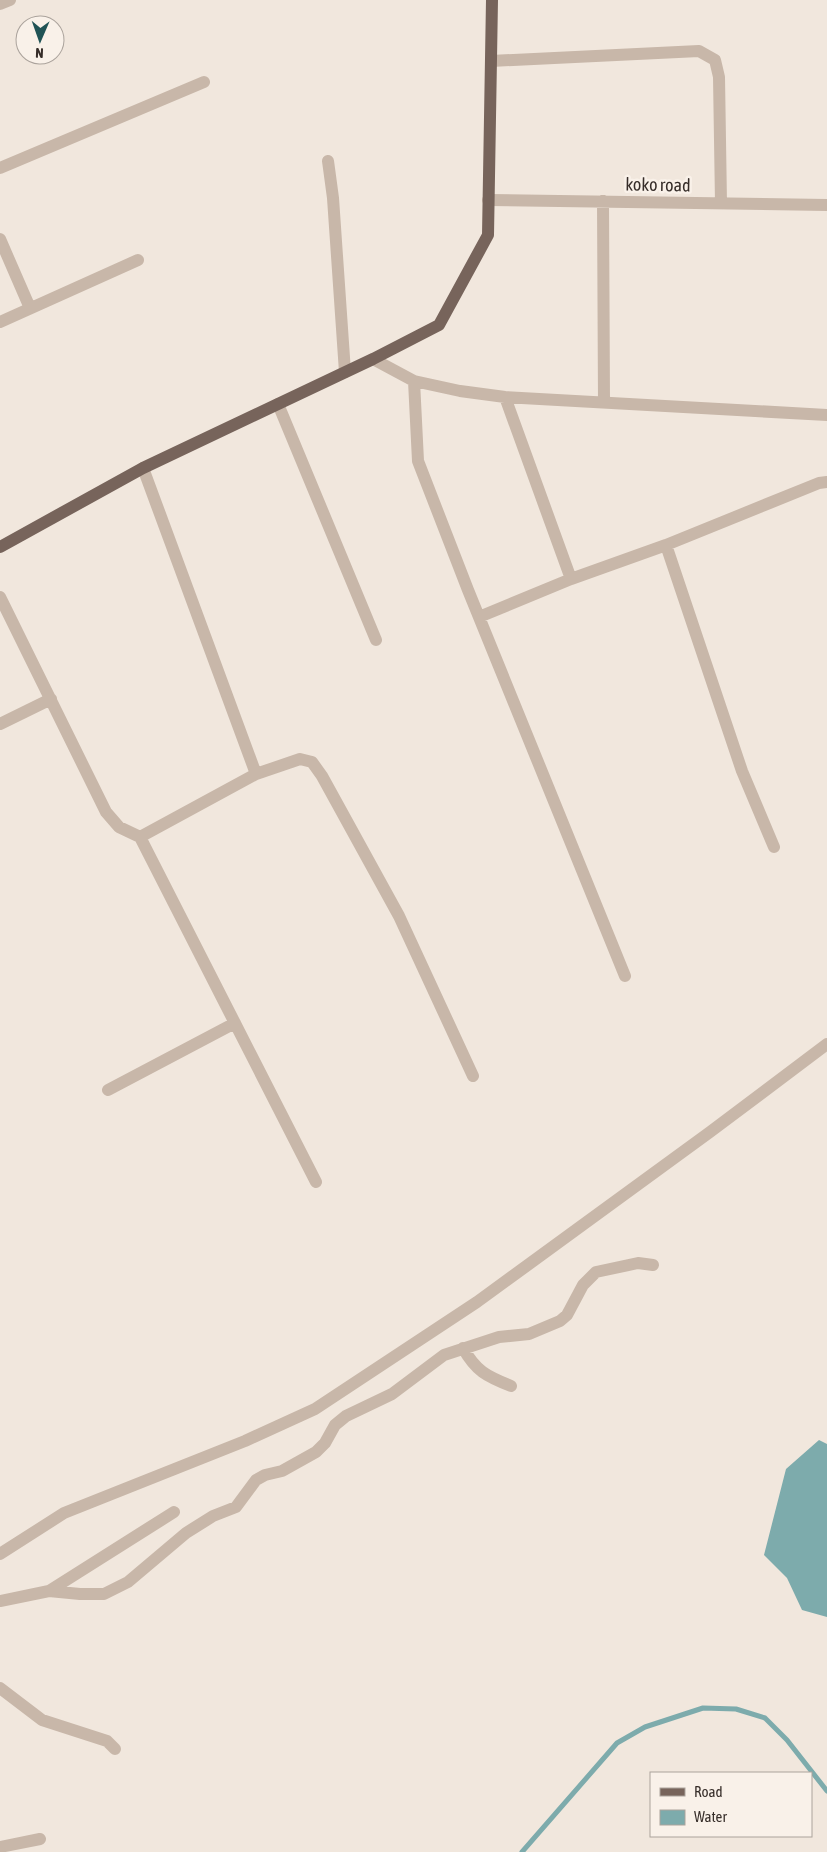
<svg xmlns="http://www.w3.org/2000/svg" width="827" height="1852" font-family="'Asap Condensed',sans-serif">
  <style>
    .water { fill: #7dabac }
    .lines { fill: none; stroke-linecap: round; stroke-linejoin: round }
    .stream { stroke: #7dabac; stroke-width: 5 }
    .minor { stroke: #c8b7a9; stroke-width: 12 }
    .major { stroke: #77645b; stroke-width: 12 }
    .labels { text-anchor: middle; stroke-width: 5; stroke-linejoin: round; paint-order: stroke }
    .street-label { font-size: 18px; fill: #362d29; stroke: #f9f1e9 }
  </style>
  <rect width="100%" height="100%" fill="#f1e7dd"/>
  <path class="water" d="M 819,1440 L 827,1444 L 827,1617 L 802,1610 L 787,1578 L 764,1555 L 786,1469 Z"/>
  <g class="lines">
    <path class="stream" d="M 522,1852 L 617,1743 L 645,1727 L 703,1708 L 736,1709 L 765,1718 L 787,1740 L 827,1791"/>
    <path class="minor" d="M 0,4 L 10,0
      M 491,61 L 699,51 L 715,60 L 719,77 L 721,203
      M 328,161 L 333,198 L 345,372
      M 0,168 L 204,82
      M 488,200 L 827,205
      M 603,201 L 604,402
      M 0,239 L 30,308
      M 0,322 L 138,260
      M 373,359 L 414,381 L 460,391 L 505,397 L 827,415
      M 414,381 L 418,461 L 468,590 L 625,976
      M 505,397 L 571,579 L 666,545 L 742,771 L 774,847
      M 278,404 L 376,640
      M 666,545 L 819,483 L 827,482
      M 0,597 L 106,812 L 119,827 L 140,837 L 316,1182
      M 479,617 L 571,579
      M 0,724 L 51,699
      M 256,774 L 300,759 L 312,762 L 322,776 L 399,916 L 473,1076
      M 140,837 L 256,774 L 143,468
      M 108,1090 L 235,1023
      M 463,1348 C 476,1371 486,1376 511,1386
      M 0,1554 L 64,1513 L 245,1441 L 315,1409 L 477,1302 L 710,1132 L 827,1044
      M 49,1591 L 174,1512
      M 0,1601 L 49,1591 L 80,1594 L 104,1594 L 128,1582 L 186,1533 L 213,1516 L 236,1507 L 256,1480 L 265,1475 L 282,1471 L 316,1452 L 325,1443 L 335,1425 L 346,1416 L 392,1394 L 444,1355 L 499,1337 L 529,1334 L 560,1321 L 567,1315 L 583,1285 L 596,1272 L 638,1263 L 653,1265
      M 0,1688 L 42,1720 L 107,1741 L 115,1749
      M 0,1847 L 40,1839"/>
    <path class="major" d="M 0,547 L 143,468 L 373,359 L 439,325 L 488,235 L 492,0"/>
  </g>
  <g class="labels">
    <g class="street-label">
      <text transform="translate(658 185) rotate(1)" y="6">koko road</text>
    </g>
  </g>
  <rect x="650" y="1772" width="162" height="65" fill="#f9f1e9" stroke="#aba39c"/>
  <rect x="660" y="1788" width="25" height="8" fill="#77645b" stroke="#aba39c"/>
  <text x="694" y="1797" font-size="15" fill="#362d29">Road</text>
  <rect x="660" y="1810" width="25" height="15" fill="#7dabac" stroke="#aba39c"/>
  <text x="694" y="1822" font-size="15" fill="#362d29">Water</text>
  <g transform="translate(40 40) rotate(182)"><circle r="24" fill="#f9f1e9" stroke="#aba39c"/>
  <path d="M0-4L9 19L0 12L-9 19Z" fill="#205355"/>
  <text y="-8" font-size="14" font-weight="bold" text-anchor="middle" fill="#362d29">N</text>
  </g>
</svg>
